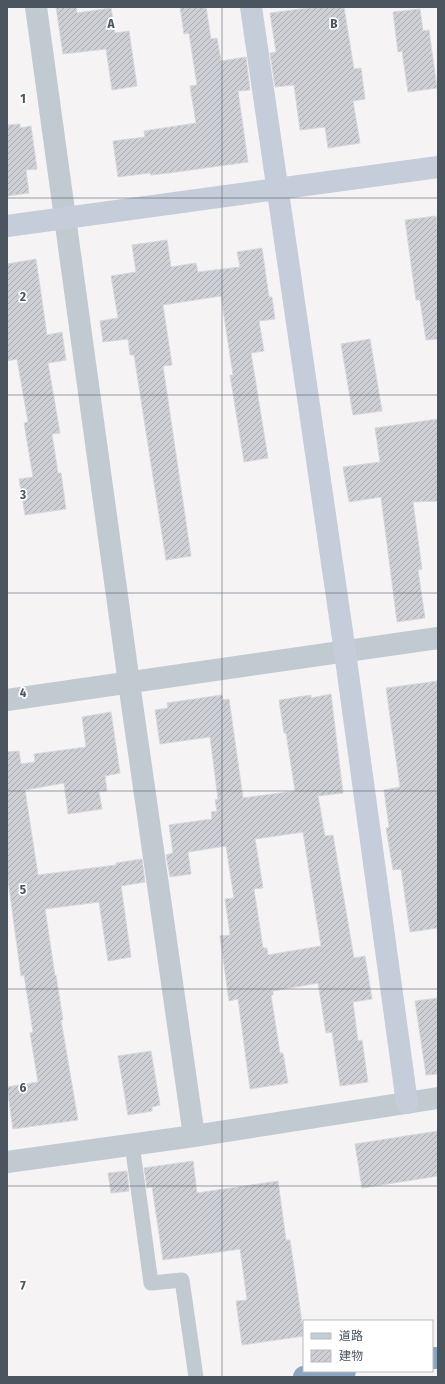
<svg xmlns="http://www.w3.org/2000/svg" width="445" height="1384" font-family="'Fira Sans Condensed','Noto Sans JP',sans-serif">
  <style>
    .building { fill: url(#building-hatch); stroke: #d7d8de; fill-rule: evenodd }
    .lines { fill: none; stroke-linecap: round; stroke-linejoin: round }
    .lane { stroke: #c1c9d1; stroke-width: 15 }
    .street { stroke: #c1c9d1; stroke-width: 22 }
    .secondary { stroke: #c4cdd9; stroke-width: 22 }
    .highway { stroke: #8ba4c0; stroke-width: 22 }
    .grid { fill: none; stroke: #4a5560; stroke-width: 1; stroke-opacity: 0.55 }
    .grid-label { font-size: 13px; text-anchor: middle; font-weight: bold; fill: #4a5560; stroke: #fff; stroke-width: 3.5; stroke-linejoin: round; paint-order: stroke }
  </style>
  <defs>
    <pattern id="building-hatch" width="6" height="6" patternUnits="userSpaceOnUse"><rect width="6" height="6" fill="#cdcfd5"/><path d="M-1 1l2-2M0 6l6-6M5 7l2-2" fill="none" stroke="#a8abb0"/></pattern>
  </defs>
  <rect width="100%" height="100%" fill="#f5f3f3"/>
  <path class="building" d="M 56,7 L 76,7 L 77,13 L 111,8 L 115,33 L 129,31 L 137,86 L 112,90 L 106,49 L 63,54 Z
    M 180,7 L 206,7 L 211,39 L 217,38 L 221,61 L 246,57 L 250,90 L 238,91 L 248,162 L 169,173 L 151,175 L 150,173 L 118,177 L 113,141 L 145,137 L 144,131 L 196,123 L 190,86 L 197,85 L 189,33 L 184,34 Z
    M 316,7 L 344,7 L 354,69 L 361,68 L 365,99 L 353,101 L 360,143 L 328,148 L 325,127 L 300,130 L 294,85 L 275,87 L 270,53 L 276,52 L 270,13 Z
    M 420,9 L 423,31 L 429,30 L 437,88 L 408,92 L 402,51 L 398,52 L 393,12 Z
    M 20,124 L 20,128 L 31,126 L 37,169 L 26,170 L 29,193 L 7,196 L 7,125 Z
    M 436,216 L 438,233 L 438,339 L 426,340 L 420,300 L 416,300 L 405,220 Z
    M 167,240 L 171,267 L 196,263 L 198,272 L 240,267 L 237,252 L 262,248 L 269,297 L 272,297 L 275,319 L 259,321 L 264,351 L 251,353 L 268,458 L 244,462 L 230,375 L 233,375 L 221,296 L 163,305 L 172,365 L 163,366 L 191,556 L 166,560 L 134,355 L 130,355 L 128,339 L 103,342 L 100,321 L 118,318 L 111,276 L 136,272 L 132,245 Z
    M 36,259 L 47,335 L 62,332 L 66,360 L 48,363 L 60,433 L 52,434 L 58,473 L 61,473 L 66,509 L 25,515 L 19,479 L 33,477 L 24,423 L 28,422 L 17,359 L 7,361 L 7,264 Z
    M 370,339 L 382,411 L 353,415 L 341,344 Z
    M 438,419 L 438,501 L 413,502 L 422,569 L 418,570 L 425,618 L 397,622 L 381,497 L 349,502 L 343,467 L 380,462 L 375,428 Z
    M 438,681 L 438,928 L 410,932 L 401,869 L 393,870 L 386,828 L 389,827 L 384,790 L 400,787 L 386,688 Z
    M 331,694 L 343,793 L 318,796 L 325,836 L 333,835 L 354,958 L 365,956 L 372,999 L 353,1002 L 358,1041 L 362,1040 L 368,1082 L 340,1086 L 332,1032 L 326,1033 L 318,983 L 273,991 L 273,995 L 271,995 L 280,1053 L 283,1053 L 288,1083 L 250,1089 L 238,999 L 229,1001 L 220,936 L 230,935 L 225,899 L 234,898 L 226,846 L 188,852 L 191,874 L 170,877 L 166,855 L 173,853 L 169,825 L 212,819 L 211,812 L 217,811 L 215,800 L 218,799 L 210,737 L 160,744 L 155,710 L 168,708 L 167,703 L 222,695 L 223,700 L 229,699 L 243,798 L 295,791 L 286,733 L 284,733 L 279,700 L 311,695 L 311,698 ZM 303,832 L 321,946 L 268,955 L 267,948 L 263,948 L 254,889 L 263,888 L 255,839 Z
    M 111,712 L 120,773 L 105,776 L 107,791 L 99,792 L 102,809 L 68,814 L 64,783 L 25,790 L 38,875 L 116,865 L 116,863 L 142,859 L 145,882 L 121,886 L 131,957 L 108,961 L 99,902 L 45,909 L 55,976 L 56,975 L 63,1020 L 61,1020 L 78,1120 L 13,1129 L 7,1087 L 38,1082 L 30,1033 L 33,1032 L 24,975 L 21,976 L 7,872 L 7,752 L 19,751 L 21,764 L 35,762 L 34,754 L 86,747 L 82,717 Z
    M 438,998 L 438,1074 L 426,1075 L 415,1001 Z
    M 151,1051 L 160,1105 L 152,1107 L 152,1111 L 128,1115 L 118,1056 Z
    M 438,1131 L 438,1176 L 362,1188 L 355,1144 Z
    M 193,1161 L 197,1193 L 278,1181 L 286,1240 L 290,1240 L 304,1336 L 242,1345 L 236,1301 L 247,1300 L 240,1249 L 163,1260 L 152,1187 L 147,1188 L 144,1168 Z
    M 127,1171 L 129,1191 L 111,1193 L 108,1173 Z"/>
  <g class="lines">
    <path class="lane" d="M 132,1144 L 151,1283 L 182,1280 L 196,1377"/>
    <path class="street" d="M 36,7 L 129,683 L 194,1136
      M 7,700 L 438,638
      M 7,1162 L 194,1136 L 438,1098"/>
    <path class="secondary" d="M 251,7 L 345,652 L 407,1103
      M 7,226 L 438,167"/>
    <path class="highway" d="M 432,1358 L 438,1358
      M 304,1377 L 345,1371"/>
  </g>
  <path class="grid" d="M 222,7 L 222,1377M 7,198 L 438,198M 7,395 L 438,395M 7,593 L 438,593M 7,791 L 438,791M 7,989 L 438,989M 7,1186 L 438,1186"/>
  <g class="grid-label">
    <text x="111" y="28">A</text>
    <text x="334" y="28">B</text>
    <text x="23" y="103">1</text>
    <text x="23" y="301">2</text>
    <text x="23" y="499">3</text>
    <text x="23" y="697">4</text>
    <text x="23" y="894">5</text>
    <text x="23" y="1092">6</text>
    <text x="23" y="1290">7</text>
  </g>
  <rect width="445" height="1384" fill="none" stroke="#4a5560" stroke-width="16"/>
  <rect x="303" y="1320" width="130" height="52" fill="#ffffff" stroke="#b7bbbf"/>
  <rect x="311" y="1333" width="20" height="6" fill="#c4cdd9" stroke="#b7bbbf"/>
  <text x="339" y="1340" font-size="12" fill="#4a5560">道路</text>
  <rect x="311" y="1350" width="20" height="12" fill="url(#building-hatch)" stroke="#b7bbbf"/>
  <text x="339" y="1360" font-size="12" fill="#4a5560">建物</text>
</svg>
